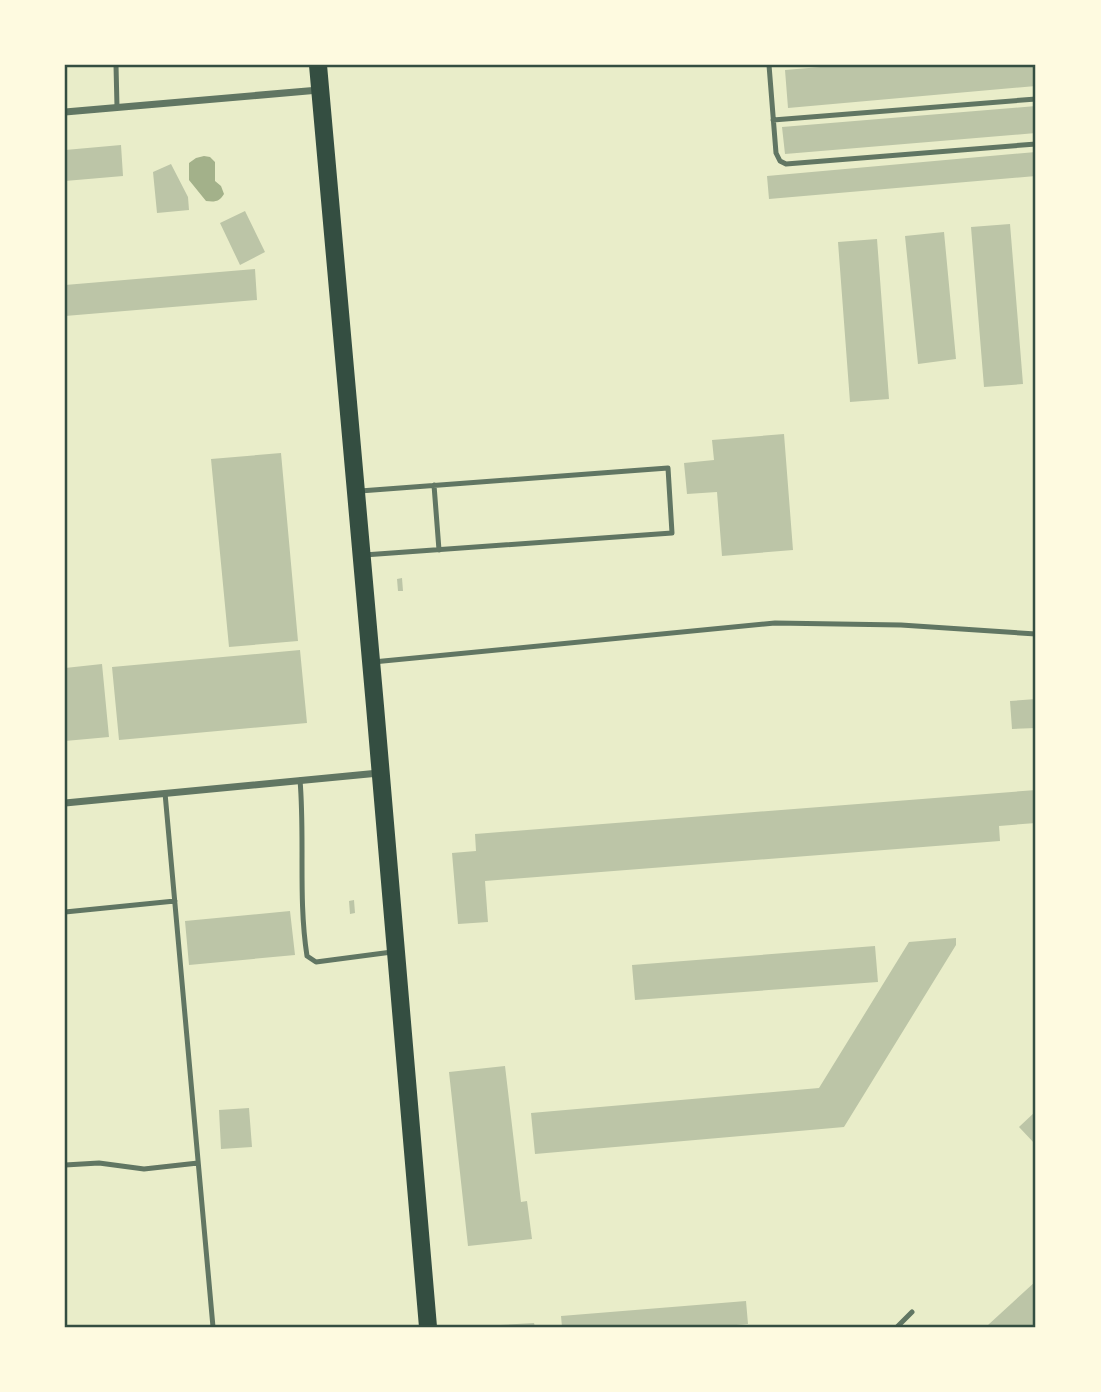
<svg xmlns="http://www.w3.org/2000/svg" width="1101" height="1392" font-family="'IBM Plex Sans',sans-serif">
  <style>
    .water { fill: #a3b18a }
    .building { fill: #bcc5a7 }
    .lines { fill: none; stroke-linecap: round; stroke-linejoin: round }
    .service { stroke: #617663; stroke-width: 5 }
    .minor { stroke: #617663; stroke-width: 7 }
    .primary { stroke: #344e41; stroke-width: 18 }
    .neatline { fill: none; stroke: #344e41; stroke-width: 2.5 }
  </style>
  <rect width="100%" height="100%" fill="#e9edc9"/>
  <path class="water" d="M 204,156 L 210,157 L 215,162 L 215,181 L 221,186 L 224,194 C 219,202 215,202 206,201 L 189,180 L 189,163 L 196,158 Z"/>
  <path class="building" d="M 844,65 L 1036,65 L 1036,86 L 788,108 L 785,70 Z
    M 1036,106 L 1036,133 L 785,154 L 782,127 Z
    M 121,145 L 123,176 L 65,181 L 65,150 Z
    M 1036,152 L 1036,176 L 769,199 L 767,176 Z
    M 171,164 L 188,197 L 189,210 L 157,213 L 153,172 Z
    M 245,211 L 265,252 L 240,265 L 220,223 Z
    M 1010,224 L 1023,384 L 984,387 L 971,227 Z
    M 944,232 L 956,359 L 918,364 L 905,236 Z
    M 877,239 L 889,399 L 850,402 L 838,242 Z
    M 255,269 L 257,300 L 65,316 L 65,285 Z
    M 784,434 L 793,550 L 722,556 L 717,492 L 687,494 L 684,463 L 714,460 L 712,440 Z
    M 281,453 L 298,641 L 229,647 L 211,459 Z
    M 402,578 L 403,591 L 398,591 L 397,579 Z
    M 300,650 L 307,723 L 119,740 L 112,667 Z
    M 102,664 L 109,737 L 65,741 L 65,668 Z
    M 1036,699 L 1036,728 L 1012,729 L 1010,701 Z
    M 1036,790 L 1036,823 L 999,826 L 1000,841 L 485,881 L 488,922 L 458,924 L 452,853 L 476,851 L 475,834 Z
    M 354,900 L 355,913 L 350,914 L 349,901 Z
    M 290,911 L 295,955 L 189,965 L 185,921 Z
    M 956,938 L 956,945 L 844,1127 L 535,1154 L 531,1113 L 819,1088 L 909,942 Z
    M 875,946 L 878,982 L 635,1000 L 632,965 Z
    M 505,1066 L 521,1202 L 527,1201 L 532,1239 L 468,1246 L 449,1072 Z
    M 249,1108 L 252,1147 L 221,1149 L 219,1110 Z
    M 1036,1111 L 1036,1143 L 1035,1144 L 1019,1127 Z
    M 1036,1281 L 1036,1327 L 990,1327 L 988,1325 Z
    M 746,1301 L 748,1324 L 713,1327 L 562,1327 L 561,1316 Z
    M 534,1323 L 535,1327 L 500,1327 L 500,1325 Z"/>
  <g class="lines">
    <path class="service" d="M 116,65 L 117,107
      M 769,65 L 776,153 L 780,161 L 786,164 L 1036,144
      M 773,120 L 1036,99
      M 434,485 L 439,550
      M 360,491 L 668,468 L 672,533 L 364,555
      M 373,662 L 775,623 L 901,625 L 1036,634
      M 300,780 C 305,839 298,898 307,956 L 316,962 L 392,952
      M 165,793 L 213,1327
      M 65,912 L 175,901
      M 65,1165 L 99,1163 L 144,1169 L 198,1163
      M 897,1327 L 912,1312"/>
    <path class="minor" d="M 65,112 L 319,90
      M 65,803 L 379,773"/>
    <path class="primary" d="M 318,65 L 375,706 L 428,1327"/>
  </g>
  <rect width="1101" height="1392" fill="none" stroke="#fefae0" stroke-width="133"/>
  <rect x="66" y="66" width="968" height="1260" class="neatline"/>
</svg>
